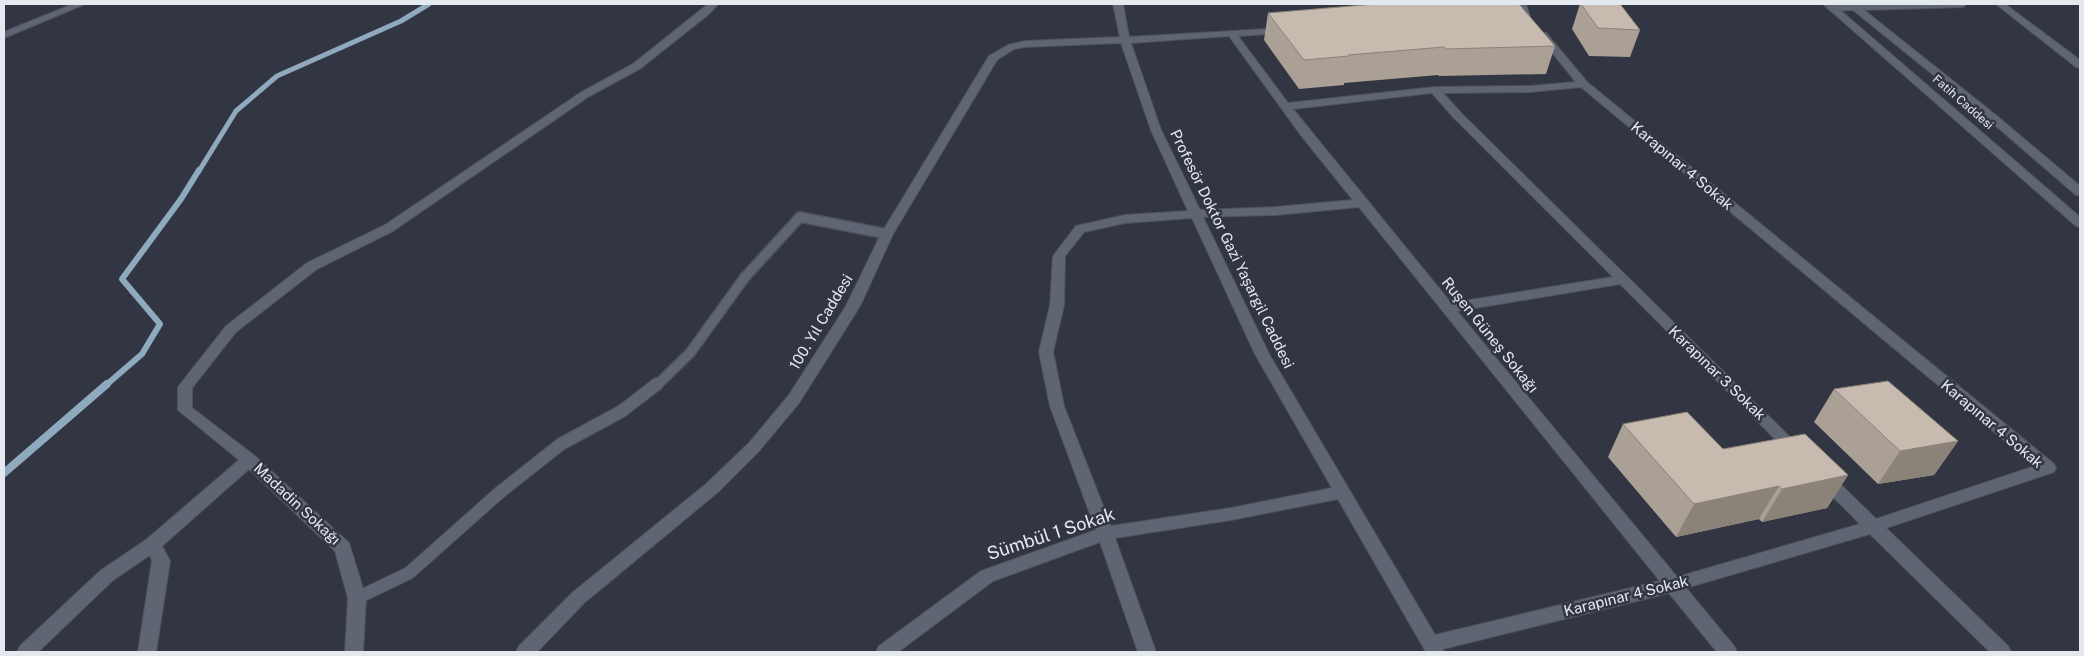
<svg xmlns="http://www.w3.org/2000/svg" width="2084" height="656" font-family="'Public Sans',sans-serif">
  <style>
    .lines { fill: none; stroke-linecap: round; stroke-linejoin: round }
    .stream-far2 { stroke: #8faabf; stroke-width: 5 }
    .stream-far1 { stroke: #8faabf; stroke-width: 6 }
    .stream { stroke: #8faabf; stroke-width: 8 }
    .service-far2-casing { stroke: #4e535c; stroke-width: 9 }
    .service-far1-casing { stroke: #4e535c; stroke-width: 12 }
    .service-casing { stroke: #4e535c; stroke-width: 14 }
    .minor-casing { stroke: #4e535c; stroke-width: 2 }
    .tertiary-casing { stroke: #4e535c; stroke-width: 2 }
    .secondary-casing { stroke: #4e535c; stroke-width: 2 }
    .service-far2 { stroke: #5f6572; stroke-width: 8 }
    .service-far1 { stroke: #5f6572; stroke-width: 9 }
    .service { stroke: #5f6572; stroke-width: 12 }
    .minor { fill: #5f6572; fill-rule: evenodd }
    .tertiary { fill: #5f6572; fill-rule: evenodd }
    .secondary { fill: #5f6572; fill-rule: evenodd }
    .wall { fill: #aba096 }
    .shaded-wall { fill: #8b827a }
    .building { fill: #c7baaf; stroke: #8b827a }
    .labels { text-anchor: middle; stroke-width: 5; stroke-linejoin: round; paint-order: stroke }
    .far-street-label { font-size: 12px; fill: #e4e8ef; stroke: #313642 }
    .street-label { font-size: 15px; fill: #e4e8ef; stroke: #313642 }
    .near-street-label { font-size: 18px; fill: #e4e8ef; stroke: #313642 }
  </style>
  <rect width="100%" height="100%" fill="#313642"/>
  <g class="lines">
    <path class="stream-far2" d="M 199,171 L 236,111 L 277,76 L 401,21 L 429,4"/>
    <path class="stream-far1" d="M 105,386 L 142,354 L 160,324 L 122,279 L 181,199 L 199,170"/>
    <path class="stream" d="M 4,473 L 107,384"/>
    <g class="service-far2-casing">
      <path id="service-far2" d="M 1522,4 L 1526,16"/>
    </g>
    <g class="service-far1-casing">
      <path id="service-far1" d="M 656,386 L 690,353 L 745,277 L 800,217 L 887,234"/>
    </g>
    <g class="service-casing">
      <path id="service" d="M 357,598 L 409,573 L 499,493 L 561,444 L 622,411 L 657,384"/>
    </g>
    <g class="minor-casing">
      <path id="minor" d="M 708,4 L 718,4 L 709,14 L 641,68 L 588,97 L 393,231 L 317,269 L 236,332 L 192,388 L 192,408 L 255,456 L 349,543 L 366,598 L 363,652 L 345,652 L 348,598 L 335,551 L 249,469 L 162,546 L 170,561 L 156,652 L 138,652 L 152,561 L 150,555 L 112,581 L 38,652 L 17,652 L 20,646 L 100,571 L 147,539 L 239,460 L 178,410 L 178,387 L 226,326 L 307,263 L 385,225 L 580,93 L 633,64 Z
        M 1113,4 L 1123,4 L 1129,37 L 1286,28 L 1288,30 L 1283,33 L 1238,36 L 1288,103 L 1435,87 L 1530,86 L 1576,82 L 1538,35 L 1540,33 L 1546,33 L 1587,82 L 2054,464 L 2056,468 L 2054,472 L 1886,528 L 2008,646 L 2011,652 L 1990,652 L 1870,534 L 1686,588 L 1734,646 L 1737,652 L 1717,652 L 1669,593 L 1443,649 L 1444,652 L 1426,652 L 1338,499 L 1231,520 L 1115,538 L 1156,652 L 1138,652 L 1100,542 L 993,581 L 898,652 L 876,652 L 879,646 L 981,571 L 1096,530 L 1050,406 L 1039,352 L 1050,305 L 1053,256 L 1076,226 L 1125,215 L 1188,211 L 1151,130 L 1121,43 L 1025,47 L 1014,49 L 997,60 L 893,234 L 860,306 L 799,403 L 759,451 L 718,492 L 584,603 L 537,652 L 516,652 L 519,646 L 572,593 L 706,484 L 749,443 L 789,395 L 846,306 L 881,234 L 989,56 L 1008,45 L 1025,41 L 1120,37 ZM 1229,36 L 1300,134 L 1353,200 L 1276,207 L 1200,210 L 1161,130 L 1131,43 ZM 1581,87 L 2035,466 L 1876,519 L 1830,474 L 1824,472 L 1818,474 L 1816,478 L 1818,482 L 1860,524 L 1677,577 L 1457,311 L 1620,284 L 1791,455 L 1796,457 L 1801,455 L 1804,451 L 1461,113 L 1443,93 L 1530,92 ZM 1432,93 L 1453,117 L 1613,277 L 1451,303 L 1293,109 ZM 1359,207 L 1660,581 L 1435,635 L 1269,354 L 1203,217 L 1276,215 ZM 1192,218 L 1255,354 L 1332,488 L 1231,508 L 1111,526 L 1064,406 L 1053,352 L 1064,305 L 1065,256 L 1084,232 L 1125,223 Z
        M 1847,4 L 1967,4 L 1963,7 L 1864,10 L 1997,116 L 2080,186 L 2080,195 L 2076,195 L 1989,120 L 1853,10 L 1832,11 L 1827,8 L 1832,5 Z
        M 1996,4 L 2005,4 L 2080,60 L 2080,68 L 2076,67 Z"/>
    </g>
    <g class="tertiary-casing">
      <path id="tertiary" d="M 73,4 L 85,4 L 4,38 L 4,32 Z"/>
    </g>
    <g class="secondary-casing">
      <path id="secondary" d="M 1823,4 L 1833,4 L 2080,217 L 2080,227 L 2076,226 Z"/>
    </g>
    <use href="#service-far2" class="service-far2"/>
    <use href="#service-far1" class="service-far1"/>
    <use href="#service" class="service"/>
    <use href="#minor" class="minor"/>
    <use href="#tertiary" class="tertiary"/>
    <use href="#secondary" class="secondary"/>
  </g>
  <path class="wall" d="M 1580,4 L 1620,4 L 1640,30 L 1630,57 L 1589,56 L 1572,29 Z
    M 1268,13 L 1555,46 L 1546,74 L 1439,76 L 1438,75 L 1344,83 L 1344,85 L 1299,89 L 1264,40 Z
    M 1834,389 L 1958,441 L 1934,475 L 1878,484 L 1814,422 Z
    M 1623,424 L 1723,449 L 1848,475 L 1827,508 L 1762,522 L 1759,519 L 1676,537 L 1608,457 Z"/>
  <path class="shaded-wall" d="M 1958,441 L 1934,475 L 1878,484 L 1900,451 Z
    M 1848,475 L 1827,508 L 1762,522 L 1782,489 Z
    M 1779,486 L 1759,519 L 1676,537 L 1694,504 Z"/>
  <path class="building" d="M 1376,4 L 1519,4 L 1555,46 L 1446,49 L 1444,47 L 1348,55 L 1349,56 L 1304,60 L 1268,13 Z
    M 1581,4 L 1620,4 L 1640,30 L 1598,28 Z
    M 1888,381 L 1958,441 L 1900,451 L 1834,389 Z
    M 1687,412 L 1723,449 L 1805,434 L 1848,475 L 1782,489 L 1779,486 L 1694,504 L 1623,424 Z"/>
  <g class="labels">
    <g class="far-street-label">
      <text transform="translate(1963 102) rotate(41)" y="4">Fatih Caddesi</text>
    </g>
    <g class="street-label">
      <text transform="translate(1682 166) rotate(40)" y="5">Karapınar 4 Sokak</text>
      <text transform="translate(1232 249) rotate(64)" y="5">Profesör Doktor Gazi Yaşargil Caddesi</text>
      <text transform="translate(821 322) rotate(-59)" y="5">100. Yıl Caddesi</text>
      <text transform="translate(1490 335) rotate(51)" y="5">Ruşen Güneş Sokağı</text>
      <text transform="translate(1717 373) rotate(44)" y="5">Karapınar 3 Sokak</text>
      <text transform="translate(1992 424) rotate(40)" y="5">Karapınar 4 Sokak</text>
      <text transform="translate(297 504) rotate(43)" y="5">Madadin Sokağı</text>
      <text transform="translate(1626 596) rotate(-14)" y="5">Karapınar 4 Sokak</text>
    </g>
    <g class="near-street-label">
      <text transform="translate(1051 534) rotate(-18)" y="6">Sümbül 1 Sokak</text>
    </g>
  </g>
  <rect width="2084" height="656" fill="none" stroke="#e4e8ef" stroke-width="10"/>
</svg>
